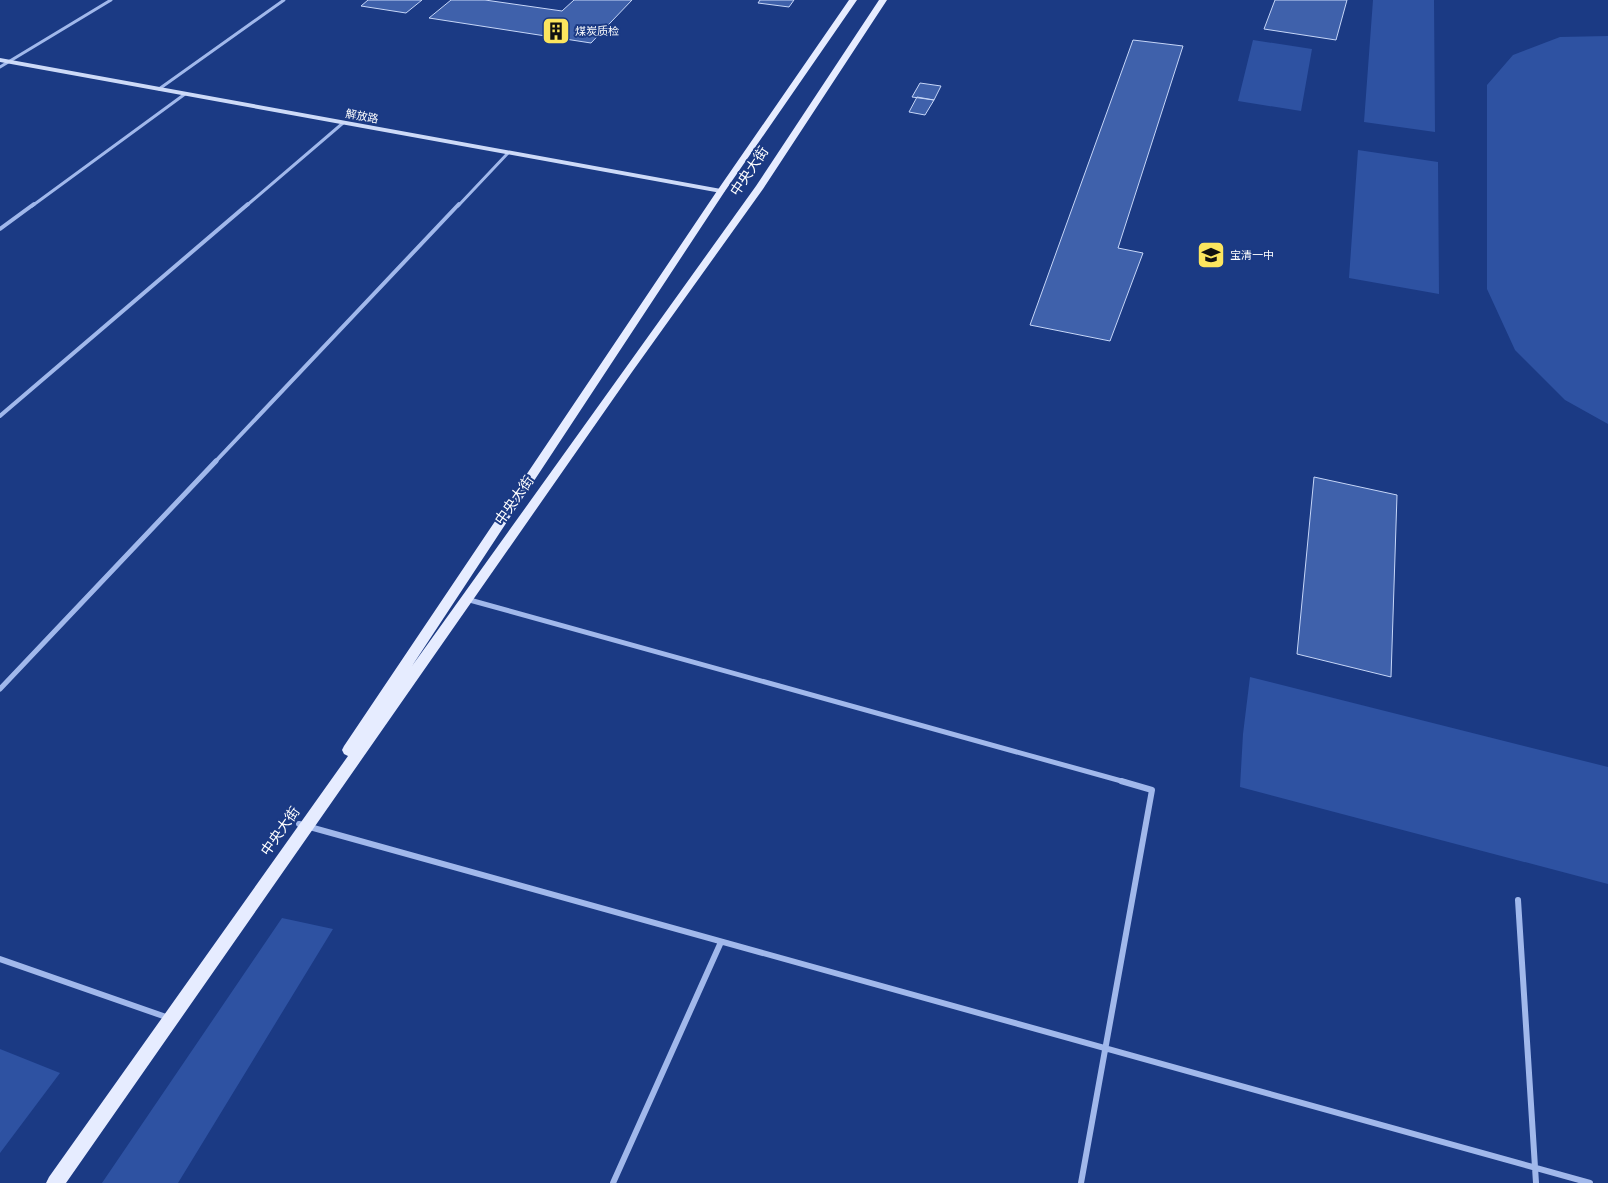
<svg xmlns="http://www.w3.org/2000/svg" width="1608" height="1183" font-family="'IBM Plex Sans','Noto Sans SC',sans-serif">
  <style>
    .green { fill: #2e52a2 }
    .building { fill: #3f61ab; stroke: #c6d6f8 }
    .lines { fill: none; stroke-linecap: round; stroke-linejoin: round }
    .street-far3 { stroke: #a1b8eb; stroke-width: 3 }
    .street-far2 { stroke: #a1b8eb; stroke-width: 4 }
    .street-far1 { stroke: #a1b8eb; stroke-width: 5 }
    .street { stroke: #a1b8eb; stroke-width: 6 }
    .secondary { fill: #cddaf8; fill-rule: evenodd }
    .primary { fill: #e6ecff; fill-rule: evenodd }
    .labels { text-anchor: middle; stroke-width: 4; stroke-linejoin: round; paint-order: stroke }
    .far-poi-label { font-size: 11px; fill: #fff; stroke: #1b3a84; text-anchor: start }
    .far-street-label { font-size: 11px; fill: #fff; stroke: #1b3a84 }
    .street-label { font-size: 14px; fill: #fff; stroke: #1b3a84 }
  </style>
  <rect width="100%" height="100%" fill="#1b3a84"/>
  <path class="green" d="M 1373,0 L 1434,0 L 1435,132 L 1364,122 Z
    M 1608,36 L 1608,424 L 1565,400 L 1515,350 L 1487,289 L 1487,85 L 1513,55 L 1560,37 Z
    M 1253,40 L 1312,49 L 1301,111 L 1238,101 Z
    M 1358,150 L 1438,162 L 1439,294 L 1349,278 Z
    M 1250,677 L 1608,767 L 1608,884 L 1240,787 L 1243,734 Z
    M 282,918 L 333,929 L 178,1183 L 102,1183 Z
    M 0,1049 L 60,1073 L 0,1153 Z"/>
  <path class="building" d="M 368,0 L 422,0 L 406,13 L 361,6 Z
    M 451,0 L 485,0 L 562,11 L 574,0 L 632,0 L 591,43 L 429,18 Z
    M 760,0 L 794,0 L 789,7 L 758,3 Z
    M 1275,0 L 1347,0 L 1336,40 L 1264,29 Z
    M 1133,40 L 1183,46 L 1118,248 L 1143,253 L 1110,341 L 1030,325 Z
    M 920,83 L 941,86 L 934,100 L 912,97 Z
    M 917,97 L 934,100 L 925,115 L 909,112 Z
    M 1314,477 L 1397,495 L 1391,677 L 1297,654 Z"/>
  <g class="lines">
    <path class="street-far3" d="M 0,67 L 111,0
      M 159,89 L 284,0
      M 32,206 L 185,94
      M 246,206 L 343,123
      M 458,206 L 508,153"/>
    <path class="street-far2" d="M 0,229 L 34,204
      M 0,416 L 248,204
      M 215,462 L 459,204"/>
    <path class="street-far1" d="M 466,599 L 1125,782
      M 0,689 L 216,461"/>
    <path class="street" d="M 299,824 L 1590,1183
      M 1518,900 L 1536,1183
      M 0,959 L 169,1018
      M 613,1183 L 721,942
      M 1081,1183 L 1152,790 L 1121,781"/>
    <path class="secondary" d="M 0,58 L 721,189 L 725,191 L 721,193 L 0,62 Z"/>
    <path class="primary" d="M 849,0 L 857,0 L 725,191 L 412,666 L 756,186 L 879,0 L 887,0 L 763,189 L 632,372 L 66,1183 L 46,1183 L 49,1177 L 348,756 L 344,754 L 342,750 L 344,746 L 717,191 Z"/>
  </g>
  <defs>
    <g id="building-square" transform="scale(1.4375)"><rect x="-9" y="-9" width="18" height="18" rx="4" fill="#fce55e" stroke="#1b3a84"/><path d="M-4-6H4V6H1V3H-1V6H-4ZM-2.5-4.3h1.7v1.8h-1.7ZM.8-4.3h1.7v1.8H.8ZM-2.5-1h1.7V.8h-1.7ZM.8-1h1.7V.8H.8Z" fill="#111"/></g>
    <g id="school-square" transform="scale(1.4375)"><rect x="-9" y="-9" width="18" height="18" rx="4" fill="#fce55e" stroke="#1b3a84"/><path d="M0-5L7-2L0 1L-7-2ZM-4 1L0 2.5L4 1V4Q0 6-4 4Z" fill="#111"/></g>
  </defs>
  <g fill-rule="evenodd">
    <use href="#building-square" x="556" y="31"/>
    <use href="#school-square" x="1211" y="255"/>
  </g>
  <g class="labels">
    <g class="far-poi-label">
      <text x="575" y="35">煤炭质检</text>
      <text x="1230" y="259">宝清一中</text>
    </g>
    <g class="far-street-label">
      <text transform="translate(362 116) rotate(10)" y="4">解放路</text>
    </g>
    <g class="street-label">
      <text transform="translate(749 171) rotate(-56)" y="5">中央大街</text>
      <text transform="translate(514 500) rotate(-55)" y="5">中央大街</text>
      <text transform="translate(280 831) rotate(-55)" y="5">中央大街</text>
    </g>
  </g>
</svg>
